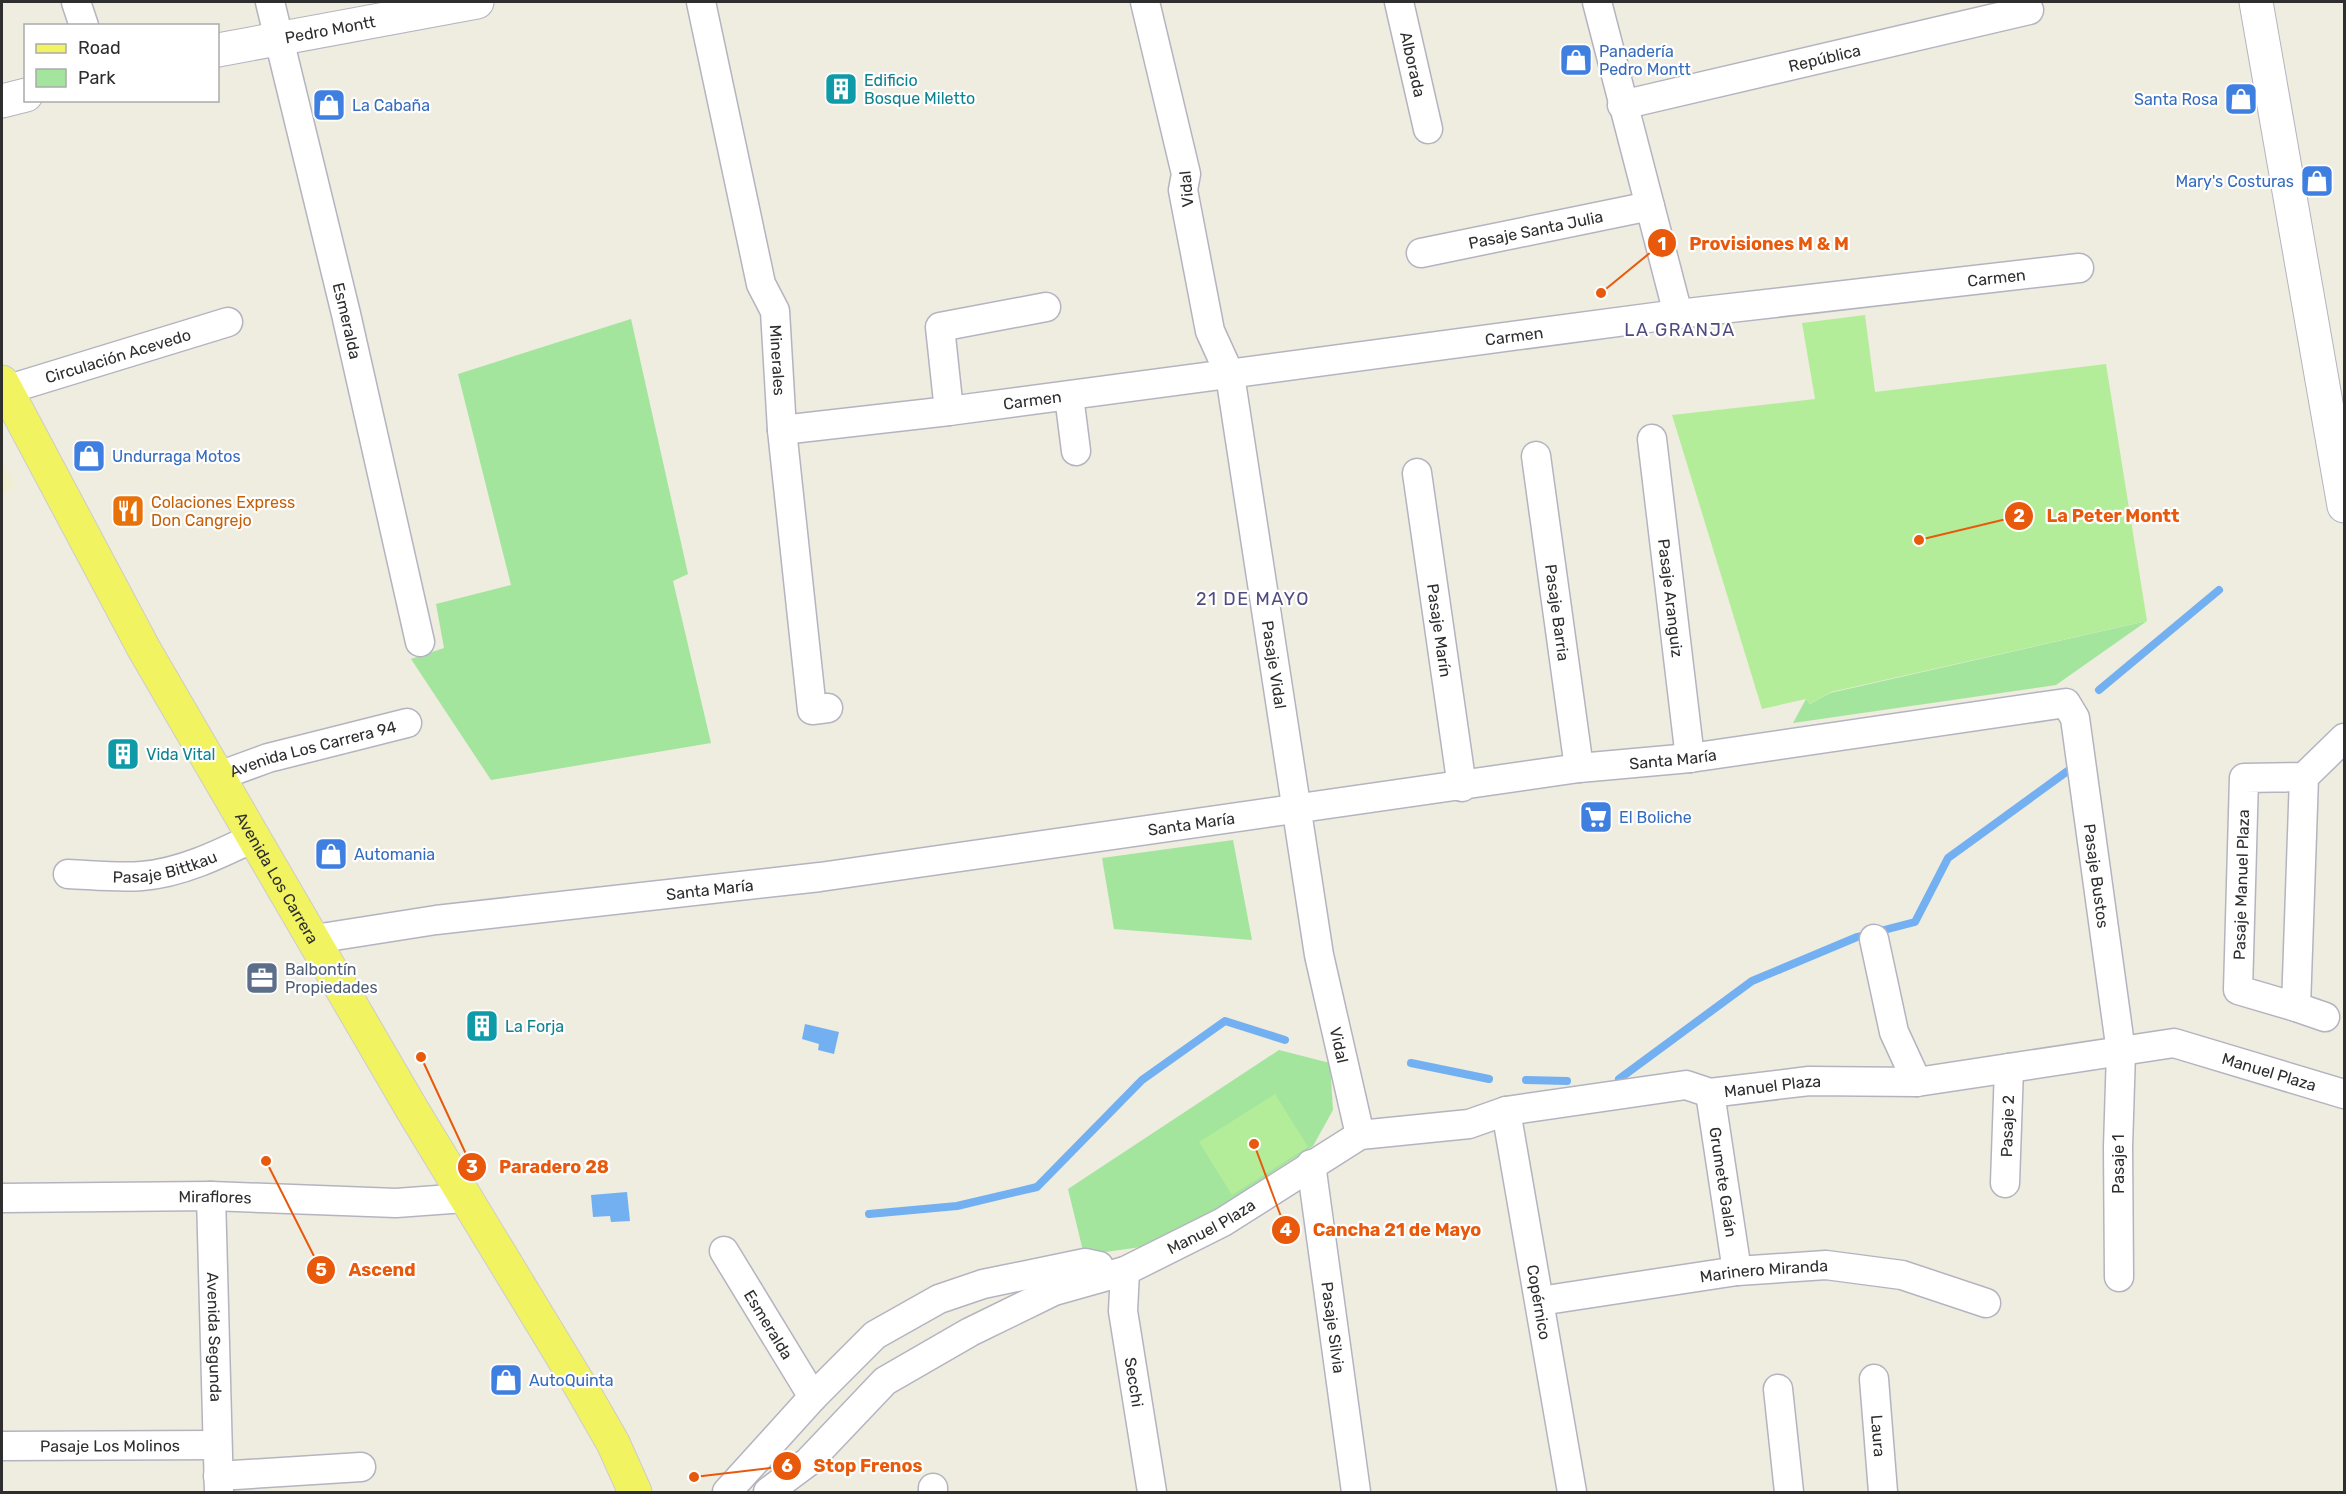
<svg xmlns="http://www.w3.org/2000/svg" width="2346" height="1494" font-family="Rubik,sans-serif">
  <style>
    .education { fill: #f0eed0 }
    .green { fill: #a3e59d }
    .pitch { fill: #b4ed99 }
    .water { fill: #73b0f1 }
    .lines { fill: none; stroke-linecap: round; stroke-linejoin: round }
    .stream { stroke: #73b0f1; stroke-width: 8 }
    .street-casing { stroke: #b4b4c1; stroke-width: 31 }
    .secondary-casing { stroke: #b4b4c1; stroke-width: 35 }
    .primary-casing { stroke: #cdcdcd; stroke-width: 35 }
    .street { stroke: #fff; stroke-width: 28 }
    .secondary { stroke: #fff; stroke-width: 33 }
    .primary { stroke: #f1f361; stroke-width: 33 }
    .labels { text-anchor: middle; stroke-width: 4.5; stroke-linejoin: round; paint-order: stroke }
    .street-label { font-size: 16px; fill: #2e2e2e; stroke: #fff }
    .shop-label { font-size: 16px; fill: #366cbe; stroke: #fff; text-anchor: start }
    .culture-label { font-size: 16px; fill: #0d838f; stroke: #fff; text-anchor: start }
    .food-label { font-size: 16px; fill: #c56008; stroke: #fff; text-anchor: start }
    .service-label { font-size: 16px; fill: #4e5e75; stroke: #fff; text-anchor: start }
    .neighbourhood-label { font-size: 18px; letter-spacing: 1.5px; fill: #504c80; stroke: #fff }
    .leader { fill: none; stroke: #e8590c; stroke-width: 2 }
    .callout-dot { fill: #e8590c; stroke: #fff; stroke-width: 2 }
    .mark-label { font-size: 18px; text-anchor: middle; font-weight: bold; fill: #fff }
    .callout-label { font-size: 18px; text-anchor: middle; font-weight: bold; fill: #e8590c; stroke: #fff; stroke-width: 4.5; stroke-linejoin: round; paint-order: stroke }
  </style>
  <rect width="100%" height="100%" fill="#efece0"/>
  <path class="education" d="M 2,460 L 15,487 L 2,494 Z"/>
  <path class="green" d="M 631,319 L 688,574 L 673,581 L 711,743 L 491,780 L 411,659 L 444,648 L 436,604 L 511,585 L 458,374 Z
    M 2147,621 L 2056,685 L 1793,723 L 1806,699 L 1810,704 L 1830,693 Z
    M 1233,840 L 1252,940 L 1114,929 L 1102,858 Z
    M 1279,1050 L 1330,1063 L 1333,1110 L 1313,1146 L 1190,1226 L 1141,1247 L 1084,1255 L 1068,1189 Z"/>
  <path class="pitch" d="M 1865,315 L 1875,392 L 2106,364 L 2147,621 L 1831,692 L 1810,704 L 1806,699 L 1762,709 L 1672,415 L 1815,399 L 1802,323 Z
    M 1275,1094 L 1308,1147 L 1232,1195 L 1199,1142 Z"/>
  <path class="water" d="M 805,1024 L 839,1032 L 834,1054 L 818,1050 L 819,1044 L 802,1039 Z
    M 627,1192 L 630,1221 L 611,1222 L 610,1216 L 593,1217 L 591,1195 Z"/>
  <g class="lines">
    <path class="stream" d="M 2099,690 L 2219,590
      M 1411,1063 L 1489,1079
      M 1619,1079 L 1752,981 L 1857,937 L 1915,922 L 1948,858 L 2069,770
      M 1526,1080 L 1567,1081
      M 869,1214 L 957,1206 L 1037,1187 L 1142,1080 L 1225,1021 L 1285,1040"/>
    <g class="street-casing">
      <g id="street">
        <path d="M 76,2 L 84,26"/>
        <path id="s1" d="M 270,2 L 346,314 L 420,642"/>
        <path id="s2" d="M 701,2 L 761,284 L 775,311 L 782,430 L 812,710 L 828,708"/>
        <path id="s3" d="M 1145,2 L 1186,174 L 1183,190 L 1210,331 L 1230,375 L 1319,955 L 1360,1135"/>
        <path id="s4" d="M 1399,2 L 1428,129"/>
        <path d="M 1597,2 L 1678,314"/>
        <path id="s5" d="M 1622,105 L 2029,10"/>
        <path id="s6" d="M 1421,253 L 1650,206"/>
        <path id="s7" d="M 6,390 L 228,322"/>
        <path d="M 1069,396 L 1076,451"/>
        <path id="s8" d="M 949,411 L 1678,314 L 2079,268"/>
        <path d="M 782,430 L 949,411 L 940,327 L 1046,307"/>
        <path id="s9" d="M 1652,439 L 1690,758"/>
        <path id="s10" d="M 1536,456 L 1579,768"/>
        <path id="s11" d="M 1417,473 L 1462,787"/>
        <path id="s12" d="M 219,776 L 268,758 L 407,723"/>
        <path id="s13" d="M 2304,777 L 2296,1007 L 2238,990 L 2244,778 L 2304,777 L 2344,738"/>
        <path id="s14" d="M 68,874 C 92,875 118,878 142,876 C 181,873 220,854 255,837"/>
        <path id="s15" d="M 315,939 L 436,920 L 820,877 L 1579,768 L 1690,758 L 2066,703 L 2075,718 L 2121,1052 L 2118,1147 L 2119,1277"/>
        <path d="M 1874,939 L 1894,1032 L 1917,1082"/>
        <path d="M 2296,1007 L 2325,1017"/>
        <path id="s16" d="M 1710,1093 L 1737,1271"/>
        <path id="s17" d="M 1506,1111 L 1572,1492"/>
        <path id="s18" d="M 1311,1164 L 1356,1492"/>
        <path id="s19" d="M 2005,1183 L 2009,1068"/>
        <path id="s20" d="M 211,1196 L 219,1492"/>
        <path id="s21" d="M 2,1198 L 211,1196 L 396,1203 L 465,1198"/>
        <path id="s22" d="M 724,1251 L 813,1397"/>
        <path id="s23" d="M 1125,1271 L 1123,1311 L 1152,1492"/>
        <path id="s24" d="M 1540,1301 L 1737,1271 L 1826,1265 L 1902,1275 L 1986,1303"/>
        <path id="s25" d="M 1874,1379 L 1883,1492"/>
        <path d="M 1778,1389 L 1789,1492"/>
        <path id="s26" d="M 2,1446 L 217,1445"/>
        <path d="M 218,1476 L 361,1467"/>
        <path d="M 933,1488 L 933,1492"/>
        <path d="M 727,1492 L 813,1397 L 875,1335 L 939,1299 L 983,1284 L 1085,1263 L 1099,1266"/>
        <path id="s27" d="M 768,1492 L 808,1462 L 885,1381 L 970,1332 L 1054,1291 L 1125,1271 L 1223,1222 L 1360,1135 L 1469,1124 L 1506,1111 L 1686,1085 L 1710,1093 L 1809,1081 L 1917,1082 L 2174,1043 L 2344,1094"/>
      </g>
    </g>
    <g class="secondary-casing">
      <g id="secondary">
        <path d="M 2256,2 L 2344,506"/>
        <path id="s28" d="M 218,50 L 477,2"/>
        <path d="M 2,101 L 26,95"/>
      </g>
    </g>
    <g class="primary-casing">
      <g id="primary">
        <path id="s29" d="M 2,382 L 144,649 L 413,1111 L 582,1389 L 613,1443 L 635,1492"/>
      </g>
    </g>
    <use href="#street" class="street"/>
    <use href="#secondary" class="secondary"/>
    <use href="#primary" class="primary"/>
  </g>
  <defs>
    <g id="shop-square" transform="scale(1.725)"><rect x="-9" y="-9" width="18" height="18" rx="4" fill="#3f7fe0" stroke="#fff"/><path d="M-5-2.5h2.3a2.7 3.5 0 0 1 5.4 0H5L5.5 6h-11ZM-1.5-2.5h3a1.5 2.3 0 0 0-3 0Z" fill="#fff"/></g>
    <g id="building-square" transform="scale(1.725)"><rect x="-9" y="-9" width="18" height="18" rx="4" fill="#0f9aa8" stroke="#fff"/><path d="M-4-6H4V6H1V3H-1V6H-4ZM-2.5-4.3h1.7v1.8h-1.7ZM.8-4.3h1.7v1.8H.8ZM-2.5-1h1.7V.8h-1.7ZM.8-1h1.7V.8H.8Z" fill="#fff"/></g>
    <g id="restaurant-square" transform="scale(1.725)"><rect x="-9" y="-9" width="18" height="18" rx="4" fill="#e8710a" stroke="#fff"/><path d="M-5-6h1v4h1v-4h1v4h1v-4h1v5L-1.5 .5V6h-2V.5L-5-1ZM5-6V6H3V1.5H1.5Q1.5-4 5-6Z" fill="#fff"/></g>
    <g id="supermarket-square" transform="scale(1.725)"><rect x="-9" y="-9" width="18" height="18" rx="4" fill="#3f7fe0" stroke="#fff"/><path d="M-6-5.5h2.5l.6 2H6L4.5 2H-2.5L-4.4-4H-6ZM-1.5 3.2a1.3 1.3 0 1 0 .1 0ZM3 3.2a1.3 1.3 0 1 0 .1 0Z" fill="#fff"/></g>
    <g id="office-square" transform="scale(1.725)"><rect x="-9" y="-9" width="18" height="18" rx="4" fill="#5c6f8a" stroke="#fff"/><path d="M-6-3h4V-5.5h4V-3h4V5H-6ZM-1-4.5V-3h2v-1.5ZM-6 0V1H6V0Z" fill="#fff"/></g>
  </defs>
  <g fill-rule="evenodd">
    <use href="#shop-square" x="1576" y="60"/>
    <use href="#building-square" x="841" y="89"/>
    <use href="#shop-square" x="2241" y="99"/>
    <use href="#shop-square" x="329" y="105"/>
    <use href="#shop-square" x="2317" y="181"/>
    <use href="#shop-square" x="89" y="456"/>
    <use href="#restaurant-square" x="128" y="511"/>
    <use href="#building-square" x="123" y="754"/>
    <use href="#supermarket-square" x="1596" y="817"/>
    <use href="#shop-square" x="331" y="854"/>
    <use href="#office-square" x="262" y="978"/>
    <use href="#building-square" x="482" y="1026"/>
    <use href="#shop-square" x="506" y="1380"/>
  </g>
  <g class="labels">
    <g class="street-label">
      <text dy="6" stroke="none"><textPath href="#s28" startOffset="114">Pedro Montt</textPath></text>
      <text dy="6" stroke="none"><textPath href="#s5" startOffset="208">República</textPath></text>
      <text dy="6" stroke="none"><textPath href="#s4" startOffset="64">Alborada</textPath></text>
      <text transform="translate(1186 189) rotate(-95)" y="6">Vidal</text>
      <text dy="6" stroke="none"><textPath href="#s6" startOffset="117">Pasaje Santa Julia</textPath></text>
      <text dy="6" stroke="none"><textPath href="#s8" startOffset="1056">Carmen</textPath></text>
      <text dy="6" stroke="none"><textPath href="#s1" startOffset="328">Esmeralda</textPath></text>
      <text dy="6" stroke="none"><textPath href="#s8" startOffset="570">Carmen</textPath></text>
      <text dy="6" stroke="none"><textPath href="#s7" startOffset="117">Circulación Acevedo</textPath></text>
      <text dy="6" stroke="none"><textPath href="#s2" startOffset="368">Minerales</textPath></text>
      <text dy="6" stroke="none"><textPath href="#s8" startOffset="84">Carmen</textPath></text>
      <text dy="6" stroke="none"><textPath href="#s9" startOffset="160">Pasaje Aranguiz</textPath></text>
      <text dy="6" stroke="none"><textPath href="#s10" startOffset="158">Pasaje Barria</textPath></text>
      <text dy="6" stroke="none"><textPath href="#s11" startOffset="159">Pasaje Marín</textPath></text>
      <text dy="6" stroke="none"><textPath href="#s3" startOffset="678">Pasaje Vidal</textPath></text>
      <text dy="6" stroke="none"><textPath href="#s12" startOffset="98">Avenida Los Carrera 94</textPath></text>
      <text dy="6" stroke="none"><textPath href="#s15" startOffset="1370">Santa María</textPath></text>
      <text dy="6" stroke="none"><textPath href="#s15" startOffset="884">Santa María</textPath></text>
      <text dy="6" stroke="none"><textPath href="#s14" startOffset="98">Pasaje Bittkau</textPath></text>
      <text dy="6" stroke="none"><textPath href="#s15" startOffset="1944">Pasaje Bustos</textPath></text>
      <text dy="6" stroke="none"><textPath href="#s29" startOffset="567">Avenida Los Carrera</textPath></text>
      <text dy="6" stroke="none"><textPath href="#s13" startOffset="396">Pasaje Manuel Plaza</textPath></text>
      <text dy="6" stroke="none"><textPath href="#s15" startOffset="398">Santa María</textPath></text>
      <text dy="6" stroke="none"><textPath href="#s3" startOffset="1064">Vidal</textPath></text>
      <text dy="6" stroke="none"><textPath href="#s27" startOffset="1622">Manuel Plaza</textPath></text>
      <text dy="6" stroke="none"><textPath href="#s27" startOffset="1118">Manuel Plaza</textPath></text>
      <text dy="6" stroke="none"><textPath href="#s19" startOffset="57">Pasaje 2</textPath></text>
      <text transform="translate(2118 1164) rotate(-90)" y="6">Pasaje 1</text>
      <text dy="6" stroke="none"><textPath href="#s16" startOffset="90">Grumete Galán</textPath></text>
      <text dy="6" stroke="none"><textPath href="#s21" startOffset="213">Miraflores</textPath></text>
      <text dy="6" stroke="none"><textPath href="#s27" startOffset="524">Manuel Plaza</textPath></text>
      <text dy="6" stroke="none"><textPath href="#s24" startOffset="226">Marinero Miranda</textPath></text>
      <text dy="6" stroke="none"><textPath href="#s17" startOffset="194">Copérnico</textPath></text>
      <text dy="6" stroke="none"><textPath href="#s22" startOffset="86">Esmeralda</textPath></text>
      <text dy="6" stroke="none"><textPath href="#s18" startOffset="165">Pasaje Silvia</textPath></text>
      <text dy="6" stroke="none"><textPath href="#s20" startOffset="141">Avenida Segunda</textPath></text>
      <text dy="6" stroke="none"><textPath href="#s23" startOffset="112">Secchi</textPath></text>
      <text dy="6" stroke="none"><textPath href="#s25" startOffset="57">Laura</textPath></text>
      <text dy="6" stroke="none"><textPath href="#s26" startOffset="108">Pasaje Los Molinos</textPath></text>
    </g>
    <g class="shop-label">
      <text x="1599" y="57">Panadería<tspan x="1599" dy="18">Pedro Montt</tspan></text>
      <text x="2218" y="105" text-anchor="end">Santa Rosa</text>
      <text x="352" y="111">La Cabaña</text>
      <text x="2294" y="187" text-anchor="end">Mary's Costuras</text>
      <text x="112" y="462">Undurraga Motos</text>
      <text x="1619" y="823">El Boliche</text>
      <text x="354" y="860">Automania</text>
      <text x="529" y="1386">AutoQuinta</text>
    </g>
    <g class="culture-label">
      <text x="864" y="86">Edificio<tspan x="864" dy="18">Bosque Miletto</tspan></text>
      <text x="146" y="760">Vida Vital</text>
      <text x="505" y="1032">La Forja</text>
    </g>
    <g class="food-label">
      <text x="151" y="508">Colaciones Express<tspan x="151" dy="18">Don Cangrejo</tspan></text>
    </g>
    <g class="service-label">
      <text x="285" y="975">Balbontín<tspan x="285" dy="18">Propiedades</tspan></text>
    </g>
    <g class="neighbourhood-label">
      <text x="1680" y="336">LA GRANJA</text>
      <text x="1253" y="605">21 DE MAYO</text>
    </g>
  </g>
  <path class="leader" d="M1601 293L1662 243M1919 540L2019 516M421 1057L472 1167M1254 1144L1286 1230M266 1161L321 1270M694 1477L787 1466"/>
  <g class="callout-dot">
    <circle cx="1601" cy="293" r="6"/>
    <circle cx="1919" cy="540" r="6"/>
    <circle cx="421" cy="1057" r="6"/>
    <circle cx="1254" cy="1144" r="6"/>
    <circle cx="266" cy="1161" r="6"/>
    <circle cx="694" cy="1477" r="6"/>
    <circle cx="1662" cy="243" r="15"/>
    <circle cx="2019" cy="516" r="15"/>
    <circle cx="472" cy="1167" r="15"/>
    <circle cx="1286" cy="1230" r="15"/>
    <circle cx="321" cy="1270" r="15"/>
    <circle cx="787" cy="1466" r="15"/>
  </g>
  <g class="mark-label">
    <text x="1662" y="250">1</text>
    <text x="2019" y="522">2</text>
    <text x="472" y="1173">3</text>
    <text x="1286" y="1236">4</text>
    <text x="321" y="1276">5</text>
    <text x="787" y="1472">6</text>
  </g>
  <g class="callout-label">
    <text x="1769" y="250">Provisiones M &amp; M</text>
    <text x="2113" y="522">La Peter Montt</text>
    <text x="554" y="1173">Paradero 28</text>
    <text x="1397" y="1236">Cancha 21 de Mayo</text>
    <text x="382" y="1276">Ascend</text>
    <text x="868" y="1472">Stop Frenos</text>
  </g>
  <rect width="2346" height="1494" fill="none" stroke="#2e2e2e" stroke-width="6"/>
  <rect x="24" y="24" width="195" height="78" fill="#ffffff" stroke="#ababab" stroke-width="1.5"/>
  <rect x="36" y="44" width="30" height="9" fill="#f1f361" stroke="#ababab" stroke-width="1.5"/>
  <text x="78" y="54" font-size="18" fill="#2e2e2e">Road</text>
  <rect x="36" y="69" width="30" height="18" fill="#a3e59d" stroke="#ababab" stroke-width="1.5"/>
  <text x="78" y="84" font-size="18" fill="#2e2e2e">Park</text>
</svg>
